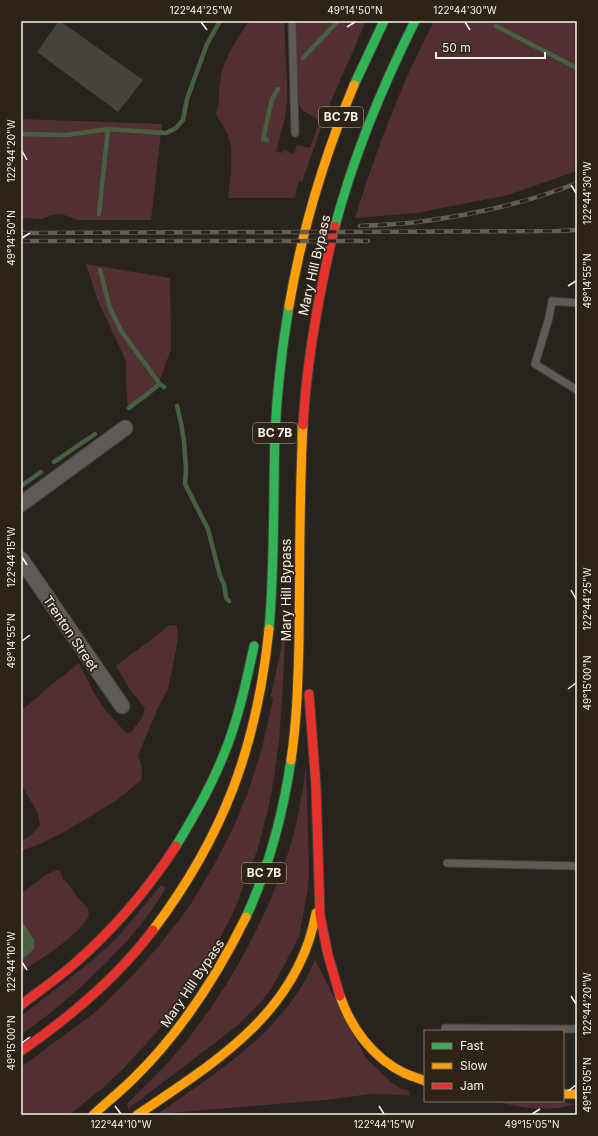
<svg xmlns="http://www.w3.org/2000/svg" width="598" height="1136" font-family="Inter,sans-serif">
  <style>
    .green { fill: #522f32 }
    .water { fill: #476041 }
    .lines { fill: none; stroke-linecap: round; stroke-linejoin: round }
    .stream { stroke: #476041; stroke-width: 4.5 }
    .building { fill: #45433c }
    .lane-casing { stroke: #44403a; stroke-width: 9 }
    .street-casing { stroke: #44403a; stroke-width: 17 }
    .fast-casing { stroke: #44403a; stroke-width: 11 }
    .slow-casing { stroke: #44403a; stroke-width: 11 }
    .jam-casing { stroke: #44403a; stroke-width: 11 }
    .lane { stroke: #605a57; stroke-width: 7 }
    .street { stroke: #605a57; stroke-width: 15 }
    .fast { stroke: #30b455; stroke-width: 9 }
    .slow { stroke: #ff9f0a; stroke-width: 9 }
    .jam { stroke: #e5322d; stroke-width: 9 }
    .rail-casing { stroke: #625d58; stroke-width: 4.5 }
    .rail { stroke: #2d2417; stroke-width: 3; stroke-dasharray: 9; stroke-linecap: butt }
    .ticks { fill: none; stroke: #f9f3eb; stroke-width: 1.5 }
    .labels { text-anchor: middle; stroke-width: 3.5; stroke-linejoin: round; paint-order: stroke }
    .shield { fill: #2d2417; stroke: #bcb5ab; stroke-width: 1 }
    .shield-label { font-size: 12px; font-weight: bold; fill: #f9f3eb }
    .street-label { font-size: 13px; fill: #f9f3eb; stroke: #2d2417 }
    .neatline { fill: none; stroke: #f9f3eb; stroke-width: 1.5 }
    .ticks-label { font-size: 10px; text-anchor: middle; fill: #f9f3eb }
  </style>
  <rect width="100%" height="100%" fill="#28231c"/>
  <path class="green" d="M 251,21 L 284,21 L 287,82 L 287,100 L 285,118 L 276,151 L 283,153 L 284,150 L 294,154 L 297,145 L 310,148 L 319,123 L 316,118 L 303,111 L 299,104 L 297,81 L 295,21 L 366,21 L 328,108 L 302,182 L 299,181 L 295,198 L 228,198 C 230,178 235,152 227,133 C 224,126 219,120 216,114 L 219,100 L 219,90 L 222,69 L 231,49 L 247,24 Z
    M 434,21 L 577,21 L 577,171 L 508,195 L 417,213 L 355,218 C 376,150 401,84 434,21 Z
    M 21,119 L 162,124 L 151,220 L 77,220 L 62,214 L 52,215 L 42,219 L 21,218 Z
    M 86,264 L 170,278 L 171,349 L 161,377 L 147,398 L 128,409 L 126,384 L 126,361 L 98,301 Z
    M 287,594 L 282,702 L 279,740 L 274,778 L 268,810 L 258,848 L 233,914 L 204,967 L 183,998 L 159,1030 L 123,1069 L 104,1087 L 69,1115 L 21,1115 L 21,1067 L 93,1014 L 128,980 L 158,947 L 189,907 L 213,867 L 234,826 L 248,792 L 262,748 L 273,700 L 271,696 L 282,644 Z
    M 169,625 L 177,626 L 178,640 L 168,689 L 158,708 L 138,755 L 142,768 L 141,780 L 117,800 L 66,831 L 40,844 L 21,851 L 21,841 L 31,835 L 40,825 L 38,814 L 21,783 L 21,711 L 51,685 L 79,663 L 94,693 L 104,708 L 126,733 L 131,732 L 142,718 L 145,708 L 129,688 L 116,666 C 133,652 153,640 169,625 Z
    M 306,766 L 309,872 L 308,887 L 299,937 L 273,986 L 262,1001 L 237,1026 L 128,1109 L 127,1104 C 142,1089 157,1075 171,1059 C 226,997 274,909 295,829 C 300,808 303,787 306,766 Z
    M 60,870 L 63,879 L 69,885 L 76,895 L 88,909 L 89,916 C 75,939 43,957 21,972 L 21,961 L 34,949 L 34,939 L 21,920 L 21,893 C 34,886 44,872 60,870 Z
    M 161,885 L 166,887 C 155,908 140,926 124,944 C 93,978 59,1008 21,1035 L 21,1016 L 93,960 L 117,938 Z
    M 315,960 L 365,1057 L 392,1083 L 401,1089 L 408,1090 L 410,1095 L 371,1094 L 325,1100 L 158,1114 C 208,1078 263,1045 298,992 C 305,982 310,971 315,960 Z
    M 494,1101 L 554,1101 L 575,1104 C 550,1113 519,1107 494,1101 Z"/>
  <path class="water" d="M 21,920 L 34,939 L 34,949 L 21,961 Z"/>
  <g class="lines">
    <path class="stream" d="M 496,26 L 577,68
      M 303,58 L 338,21
      M 21,134 L 67,135 L 108,129 L 166,133 L 176,128 L 183,120 L 187,99 L 207,44 L 220,21
      M 267,140 L 263,139 L 272,99 L 278,89
      M 99,214 L 108,129
      M 100,270 L 110,308 L 121,331 L 160,384 L 164,387
      M 177,406 L 181,423 L 184,441 L 186,469 L 185,484 L 208,529 L 220,576 L 224,584 L 226,598 L 229,601
      M 129,408 L 160,384
      M 54,462 L 95,434
      M 21,486 L 41,472"/>
  </g>
  <path class="building" d="M 59,21 L 60,21 L 143,80 L 118,112 L 37,52 Z"/>
  <g class="lines">
    <g class="lane-casing">
      <path id="lane" d="M 292,21 L 295,133
        M 577,303 L 552,301 L 549,318 L 535,364 L 577,390
        M 447,863 L 577,866
        M 445,1028 L 577,1029"/>
    </g>
    <g class="street-casing">
      <path id="street" d="M 21,504 L 125,428
        M 21,559 L 122,706"/>
    </g>
    <g class="fast-casing">
      <path id="fast" d="M 354,85 L 384,21
        M 335,226 C 354,155 382,87 415,21
        M 269,629 C 275,564 273,499 275,433 C 277,391 282,348 289,306
        M 176,846 C 194,816 211,787 224,754 C 238,720 246,683 254,646
        M 246,917 C 269,867 283,814 291,760"/>
    </g>
    <g class="slow-casing">
      <path id="slow" d="M 289,306 C 302,230 324,157 354,85
        M 291,760 C 297,721 298,681 299,641 C 300,569 299,497 303,425
        M 153,930 C 224,836 257,746 269,629
        M 340,996 C 351,1028 373,1058 404,1073 C 411,1076 418,1078 425,1081
        M 563,1094 L 577,1094
        M 93,1115 C 106,1103 121,1091 134,1078 C 181,1032 217,976 246,917
        M 137,1115 C 214,1063 298,1013 316,913"/>
    </g>
    <g class="jam-casing">
      <path id="jam" d="M 303,425 C 307,357 319,292 335,226
        M 309,694 L 316,787 L 320,915 L 328,955 L 340,996
        M 21,1005 C 39,991 57,979 74,964 C 113,930 148,889 176,846
        M 21,1051 C 70,1017 117,978 153,930"/>
    </g>
    <use href="#lane" class="lane"/>
    <use href="#street" class="street"/>
    <use href="#fast" class="fast"/>
    <use href="#slow" class="slow"/>
    <use href="#jam" class="jam"/>
    <g class="rail-casing">
      <path id="rail" d="M 360,226 C 379,225 399,224 418,222 C 472,215 527,203 577,183
        M 21,233 L 558,231 L 577,230
        M 21,241 L 368,241"/>
    </g>
    <use href="#rail" class="rail"/>
  </g>
  <path class="ticks" d="M 201,22 L 207,30M 465,22 L 470,30M 347,27 L 355,22M 22,151 L 27,160M 571,185 L 576,193M 22,238 L 30,233M 568,286 L 576,281M 22,557 L 27,565M 571,590 L 576,599M 22,641 L 30,635M 568,689 L 576,683M 22,962 L 27,970M 571,996 L 576,1004M 22,1043 L 30,1037M 568,1091 L 576,1085M 115,1106 L 121,1114M 379,1106 L 384,1114M 532,1114 L 540,1109"/>
  <g class="labels">
    <g class="shield">
      <rect x="319" y="107" width="44" height="20" rx="3"/>
      <rect x="253" y="423" width="44" height="20" rx="3"/>
      <rect x="242" y="863" width="44" height="20" rx="3"/>
    </g>
    <g class="shield-label">
      <text x="341" y="121">BC 7B</text>
      <text x="275" y="437">BC 7B</text>
      <text x="264" y="877">BC 7B</text>
    </g>
    <g class="street-label">
      <text transform="translate(314 265) rotate(-77)" y="5">Mary Hill Bypass</text>
      <text transform="translate(286 590) rotate(-90)" y="5">Mary Hill Bypass</text>
      <text transform="translate(71 633) rotate(56)" y="5">Trenton Street</text>
      <text transform="translate(192 983) rotate(-56)" y="5">Mary Hill Bypass</text>
    </g>
  </g>
  <rect width="598" height="1136" fill="none" stroke="#2d2417" stroke-width="44"/>
  <rect x="424" y="1030" width="140" height="72" fill="#2d2417" stroke="#7f776c"/>
  <rect x="432" y="1043" width="20" height="6" fill="#30b455" stroke="#7f776c"/>
  <text x="460" y="1050" font-size="12" fill="#f9f3eb">Fast</text>
  <rect x="432" y="1063" width="20" height="6" fill="#ff9f0a" stroke="#7f776c"/>
  <text x="460" y="1070" font-size="12" fill="#f9f3eb">Slow</text>
  <rect x="432" y="1083" width="20" height="6" fill="#e5322d" stroke="#7f776c"/>
  <text x="460" y="1090" font-size="12" fill="#f9f3eb">Jam</text>
  <path d="M436 52v6h109v-6" fill="none" stroke="#f9f3eb" stroke-width="2"/>
  <text x="442" y="52" font-size="12" fill="#f9f3eb" stroke="#2d2417" stroke-width="3" paint-order="stroke">50 m</text>
  <rect x="22" y="22" width="554" height="1092" class="neatline"/>
  <g class="ticks-label">
    <text x="201" y="14">122°44'25"W</text>
    <text x="355" y="14">49°14'50"N</text>
    <text x="465" y="14">122°44'30"W</text>
    <text transform="translate(11 151) rotate(-90)" y="4">122°44'20"W</text>
    <text transform="translate(587 193) rotate(-90)" y="4">122°44'30"W</text>
    <text transform="translate(11 238) rotate(-90)" y="4">49°14'50"N</text>
    <text transform="translate(587 281) rotate(-90)" y="4">49°14'55"N</text>
    <text transform="translate(11 557) rotate(-90)" y="4">122°44'15"W</text>
    <text transform="translate(587 599) rotate(-90)" y="4">122°44'25"W</text>
    <text transform="translate(11 641) rotate(-90)" y="4">49°14'55"N</text>
    <text transform="translate(587 683) rotate(-90)" y="4">49°15'00"N</text>
    <text transform="translate(11 962) rotate(-90)" y="4">122°44'10"W</text>
    <text transform="translate(587 1004) rotate(-90)" y="4">122°44'20"W</text>
    <text transform="translate(11 1043) rotate(-90)" y="4">49°15'00"N</text>
    <text transform="translate(587 1085) rotate(-90)" y="4">49°15'05"N</text>
    <text x="121" y="1128">122°44'10"W</text>
    <text x="384" y="1128">122°44'15"W</text>
    <text x="532" y="1128">49°15'05"N</text>
  </g>
</svg>
